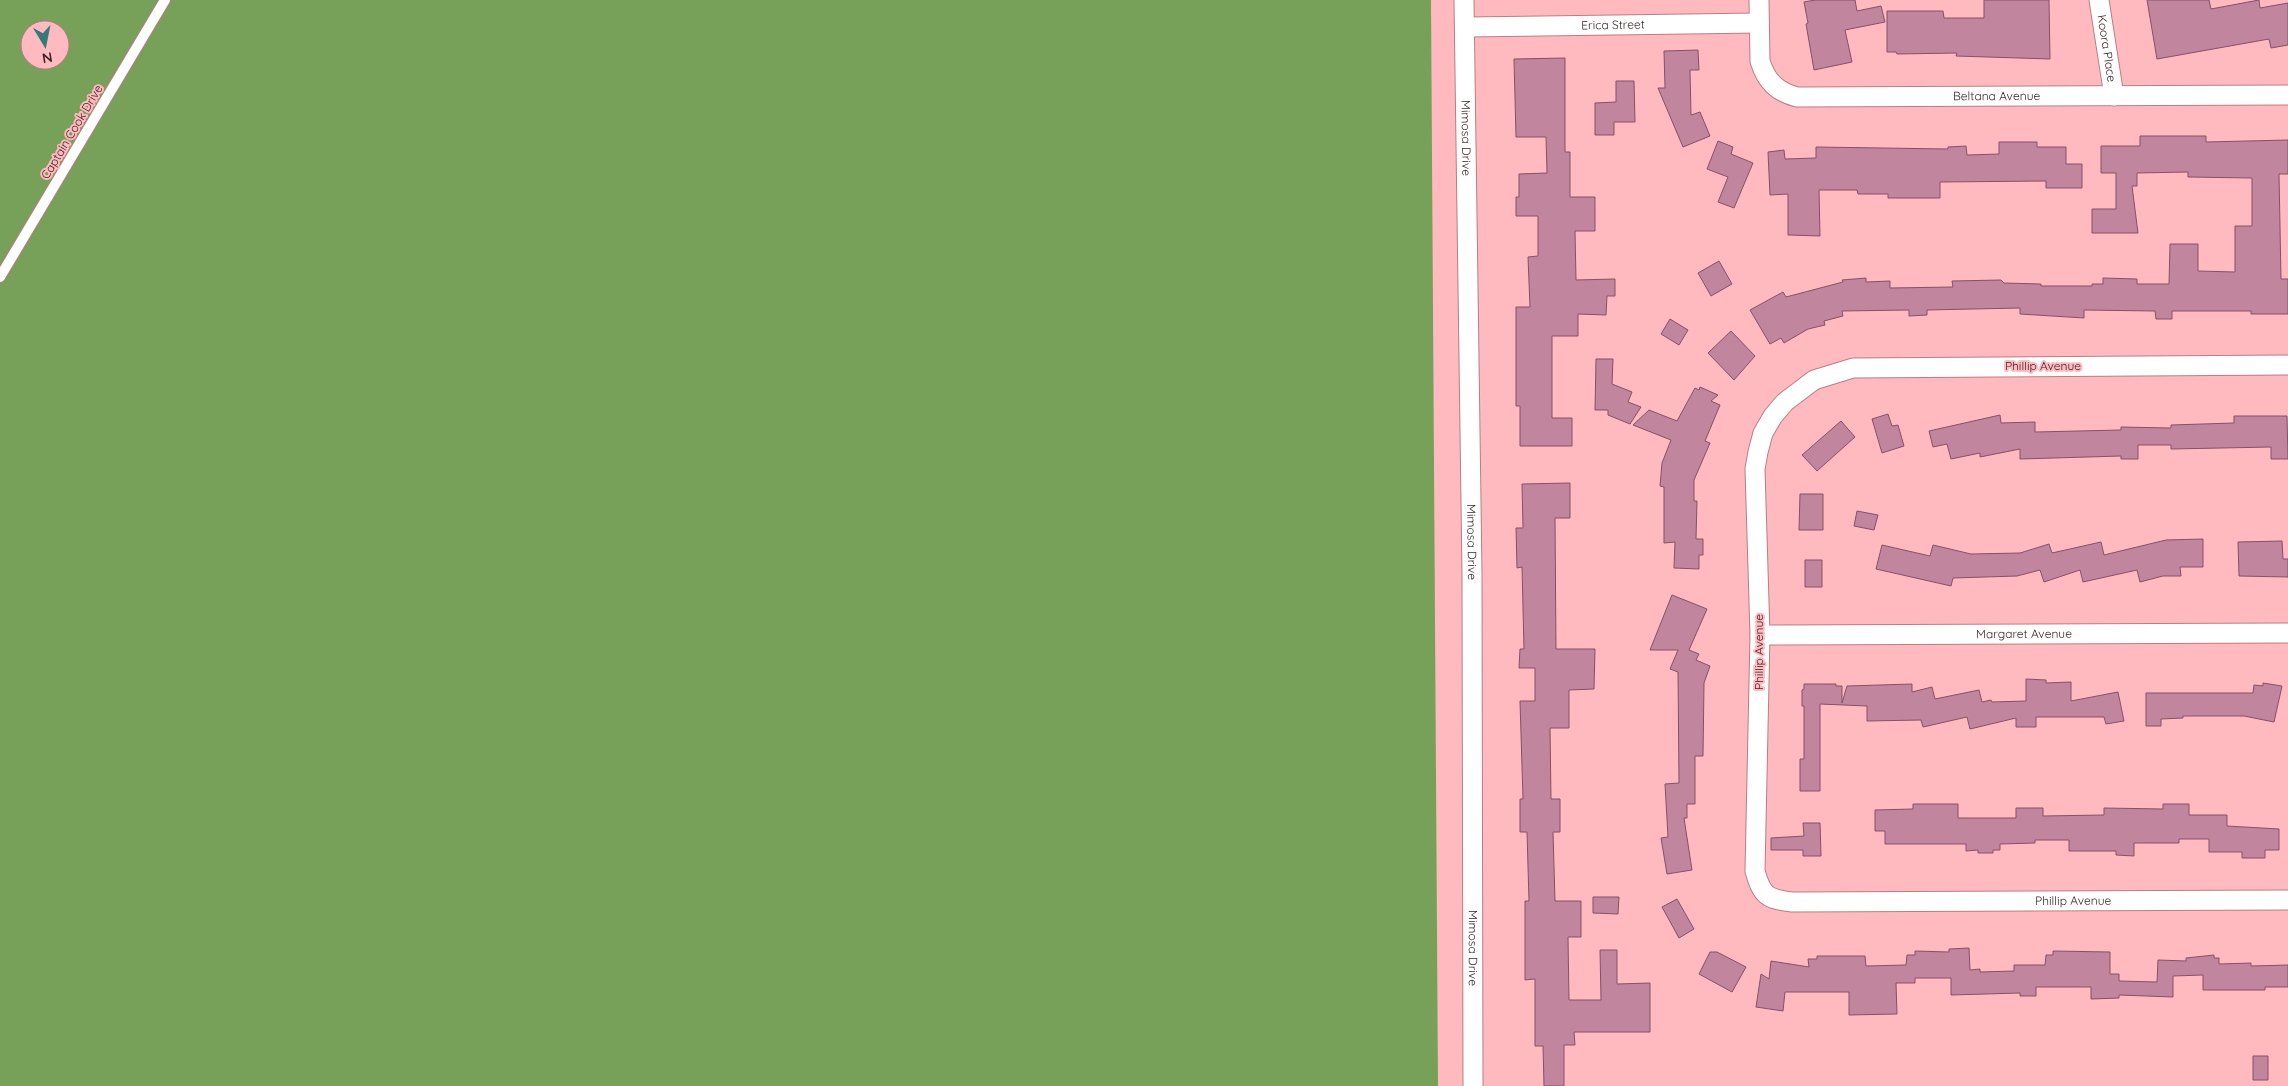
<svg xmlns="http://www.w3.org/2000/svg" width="2288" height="1086" font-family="Quicksand,sans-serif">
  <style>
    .forest { fill: #77a059; fill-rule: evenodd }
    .building { fill: #c1859e; stroke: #875068 }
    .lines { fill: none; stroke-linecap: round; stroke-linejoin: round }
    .lane-casing { stroke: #bc7c82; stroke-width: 12 }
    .street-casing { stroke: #bc7c82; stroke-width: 21 }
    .lane { stroke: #fff; stroke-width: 10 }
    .street { stroke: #fff; stroke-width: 19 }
    .labels { text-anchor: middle; stroke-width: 4; stroke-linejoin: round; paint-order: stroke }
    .street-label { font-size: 12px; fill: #3d2326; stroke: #ffbac0 }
  </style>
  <rect width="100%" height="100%" fill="#ffbac0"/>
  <path class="forest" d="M 0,0 L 1431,0 L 1438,1086 L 0,1086 ZM 30,30 L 60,30 L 60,60 L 30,60 Z"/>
  <path class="building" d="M 1815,0 L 1855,0 L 1857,11 L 1881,6 L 1885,22 L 1845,30 L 1852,62 L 1814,70 L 1806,24 L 1808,23 L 1804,2 Z
    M 1984,0 L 2049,0 L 2050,59 L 1956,56 L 1957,53 L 1897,54 L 1896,52 L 1887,52 L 1887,11 L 1943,11 L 1944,18 L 1984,18 Z
    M 2147,0 L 2209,0 L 2211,9 L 2259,0 L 2260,8 L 2288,3 L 2288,45 L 2271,48 L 2269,39 L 2157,59 Z
    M 1698,50 L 1699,70 L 1690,70 L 1691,115 L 1700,112 L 1710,136 L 1683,147 L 1658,88 L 1665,88 L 1664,51 Z
    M 1565,58 L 1565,152 L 1570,152 L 1570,197 L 1595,197 L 1595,231 L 1575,231 L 1576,280 L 1615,279 L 1615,296 L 1607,296 L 1606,315 L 1578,314 L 1578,336 L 1552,336 L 1552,418 L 1572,418 L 1572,446 L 1520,446 L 1520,406 L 1516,406 L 1516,307 L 1530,307 L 1528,257 L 1538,256 L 1538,216 L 1516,216 L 1516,197 L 1519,197 L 1519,174 L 1547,173 L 1546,137 L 1516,137 L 1514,59 Z
    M 1616,81 L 1634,81 L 1635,122 L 1614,122 L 1614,135 L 1595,135 L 1595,103 L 1616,102 Z
    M 2140,136 L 2206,136 L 2206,142 L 2288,140 L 2288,174 L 2279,174 L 2281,279 L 2288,279 L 2288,314 L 2251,314 L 2251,311 L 2172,311 L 2172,319 L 2156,319 L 2155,311 L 2084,310 L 2084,318 L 2020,314 L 2020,308 L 1927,310 L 1927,315 L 1909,316 L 1909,310 L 1842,311 L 1843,316 L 1824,321 L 1825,325 L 1808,329 L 1784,343 L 1781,338 L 1770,344 L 1750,310 L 1783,292 L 1786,297 L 1843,282 L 1842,280 L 1866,278 L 1866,282 L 1890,281 L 1890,288 L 1953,287 L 1952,281 L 2001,280 L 2004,283 L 2041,284 L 2041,286 L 2092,286 L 2092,284 L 2103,284 L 2103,278 L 2137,279 L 2137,284 L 2169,284 L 2170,244 L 2198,244 L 2198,271 L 2235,272 L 2235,226 L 2252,226 L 2252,178 L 2188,177 L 2188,172 L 2137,173 L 2137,186 L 2132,186 L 2138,233 L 2092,233 L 2092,209 L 2116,209 L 2116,173 L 2101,173 L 2101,146 L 2140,146 Z
    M 1718,141 L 1733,147 L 1731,154 L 1753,163 L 1734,208 L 1718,202 L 1728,177 L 1707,169 Z
    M 1999,142 L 2037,142 L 2037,147 L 2066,147 L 2066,164 L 2082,164 L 2082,188 L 2046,188 L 2046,181 L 1940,182 L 1940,198 L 1888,198 L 1888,194 L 1858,194 L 1857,190 L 1819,190 L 1820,236 L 1788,235 L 1788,194 L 1770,195 L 1768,152 L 1784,150 L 1785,159 L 1816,158 L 1816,147 L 1948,149 L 1948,147 L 1966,146 L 1967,155 L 1999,154 Z
    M 1719,261 L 1732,284 L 1711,296 L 1698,273 Z
    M 1670,319 L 1688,330 L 1679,345 L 1661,334 Z
    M 1731,331 L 1755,356 L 1734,380 L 1708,353 Z
    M 1596,359 L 1613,359 L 1612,384 L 1632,392 L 1628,402 L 1641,407 L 1630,424 L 1608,415 L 1608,410 L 1595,410 Z
    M 1700,387 L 1718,395 L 1711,401 L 1720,405 L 1705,441 L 1710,443 L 1694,480 L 1694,501 L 1697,501 L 1696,539 L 1703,539 L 1703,555 L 1699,555 L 1699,569 L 1674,568 L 1675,542 L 1664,543 L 1664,487 L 1660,486 L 1662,463 L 1671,440 L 1633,425 L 1649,410 L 1677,421 L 1695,388 L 1699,390 Z
    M 1888,414 L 1892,426 L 1898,425 L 1904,446 L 1882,453 L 1872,419 Z
    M 2000,415 L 2001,423 L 2035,422 L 2035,432 L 2121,430 L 2121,427 L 2171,428 L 2171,425 L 2234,423 L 2234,416 L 2287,416 L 2288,459 L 2271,459 L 2271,447 L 2171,449 L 2171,445 L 2138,445 L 2138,459 L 2121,459 L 2121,456 L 2020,459 L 2020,449 L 1980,457 L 1980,453 L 1951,459 L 1947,444 L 1933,447 L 1929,431 Z
    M 1841,421 L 1855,437 L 1817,471 L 1802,455 Z
    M 1570,483 L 1570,518 L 1555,518 L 1556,649 L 1595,649 L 1594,689 L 1569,690 L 1569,728 L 1550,728 L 1551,799 L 1560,799 L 1560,832 L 1553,832 L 1555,901 L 1581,901 L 1581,937 L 1568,937 L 1569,1000 L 1601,1000 L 1600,950 L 1617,950 L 1617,984 L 1650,983 L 1650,1032 L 1574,1032 L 1575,1045 L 1564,1045 L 1564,1086 L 1544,1086 L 1543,1046 L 1535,1046 L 1535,979 L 1525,980 L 1525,901 L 1529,901 L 1527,832 L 1520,832 L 1520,799 L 1523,799 L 1520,701 L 1535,701 L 1535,668 L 1519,668 L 1520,649 L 1524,649 L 1522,567 L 1517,568 L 1516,528 L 1523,528 L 1522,484 Z
    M 1800,494 L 1823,494 L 1823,530 L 1799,530 Z
    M 1857,511 L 1878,515 L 1874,530 L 1854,526 Z
    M 2203,539 L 2203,567 L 2180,567 L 2181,576 L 2163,576 L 2140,582 L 2137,570 L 2083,582 L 2080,570 L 2044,582 L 2040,570 L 2017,576 L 1953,578 L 1951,586 L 1876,569 L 1882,545 L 1930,556 L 1933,545 L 1971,554 L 2020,553 L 2049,544 L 2052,553 L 2101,542 L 2104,555 L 2166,540 Z
    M 2282,541 L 2283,559 L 2288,559 L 2288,577 L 2239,576 L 2238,542 Z
    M 1805,560 L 1822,560 L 1822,587 L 1805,587 Z
    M 1672,595 L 1707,609 L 1689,650 L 1699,654 L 1696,660 L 1710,666 L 1704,683 L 1703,756 L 1695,756 L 1695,804 L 1687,804 L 1687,818 L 1684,818 L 1692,870 L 1667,874 L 1661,838 L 1668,837 L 1665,784 L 1679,783 L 1678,672 L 1670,669 L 1678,650 L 1650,650 Z
    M 2026,679 L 2046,680 L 2046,683 L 2071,682 L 2071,701 L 2118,692 L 2124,721 L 2106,724 L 2104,717 L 2036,717 L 2036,727 L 2016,727 L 2016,718 L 1970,729 L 1967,717 L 1923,727 L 1921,720 L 1867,721 L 1867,706 L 1820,704 L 1820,791 L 1800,791 L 1800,759 L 1804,759 L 1804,706 L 1802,706 L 1802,690 L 1804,689 L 1804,684 L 1836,684 L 1836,686 L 1842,686 L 1842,703 L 1847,686 L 1912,684 L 1912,692 L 1932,687 L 1935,699 L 1979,690 L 1982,702 L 1991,700 L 1992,702 L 2026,701 Z
    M 2263,683 L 2282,686 L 2274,722 L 2244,716 L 2183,716 L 2183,718 L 2161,719 L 2161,726 L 2146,726 L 2146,693 L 2253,693 L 2254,685 L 2263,686 Z
    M 1913,804 L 1958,804 L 1958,818 L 2016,818 L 2016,808 L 2043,808 L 2043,816 L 2104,815 L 2104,808 L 2163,809 L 2163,804 L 2189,804 L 2189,815 L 2227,815 L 2227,826 L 2279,829 L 2279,850 L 2265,850 L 2265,858 L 2242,858 L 2242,852 L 2209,852 L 2209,839 L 2179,839 L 2179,843 L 2134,843 L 2134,856 L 2116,855 L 2116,851 L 2069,851 L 2069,840 L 2035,840 L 2035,843 L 2000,844 L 2000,850 L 1993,850 L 1993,853 L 1978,853 L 1978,850 L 1966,851 L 1966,844 L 1885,844 L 1885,831 L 1875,831 L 1875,810 L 1913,809 Z
    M 1803,823 L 1820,823 L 1821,856 L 1803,856 L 1803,850 L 1771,850 L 1771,838 L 1804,836 Z
    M 1593,897 L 1619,897 L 1618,914 L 1593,913 Z
    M 1677,899 L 1694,929 L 1679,938 L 1662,907 Z
    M 1969,948 L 1970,970 L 1980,969 L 1980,972 L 2014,971 L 2014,965 L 2045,965 L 2046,955 L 2053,955 L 2053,951 L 2110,952 L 2110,974 L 2119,974 L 2119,981 L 2157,982 L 2158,960 L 2186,961 L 2186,958 L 2214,955 L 2214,958 L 2219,958 L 2219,964 L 2251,963 L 2251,966 L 2288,965 L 2288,987 L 2265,987 L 2265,990 L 2203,990 L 2203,975 L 2173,976 L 2173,997 L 2119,995 L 2119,998 L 2091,999 L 2091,987 L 2036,987 L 2036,996 L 2020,996 L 2020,993 L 1951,995 L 1951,978 L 1915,978 L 1915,983 L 1896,983 L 1897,1014 L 1849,1015 L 1849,992 L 1785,992 L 1783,1011 L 1756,1007 L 1761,974 L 1769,979 L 1771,961 L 1809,967 L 1808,959 L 1817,959 L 1817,956 L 1865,956 L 1866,966 L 1906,965 L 1907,955 L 1915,955 L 1915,951 L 1949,952 L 1949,949 Z
    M 1710,952 L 1717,952 L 1746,967 L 1732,992 L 1699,974 Z
    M 2253,1056 L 2268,1056 L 2268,1080 L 2253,1080 Z"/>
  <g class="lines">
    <g class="lane-casing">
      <path id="lane" d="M 0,277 L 165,0"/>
    </g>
    <g class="street-casing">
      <g id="street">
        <path id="s1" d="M 1464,0 L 1472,574 L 1473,1086"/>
        <path id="s2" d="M 1759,0 L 1760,61 C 1766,81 1777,92 1797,97 L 2288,95"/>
        <path id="s3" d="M 2099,0 L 2114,96"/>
        <path id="s4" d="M 1465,27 L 1759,23"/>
        <path id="s5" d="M 2288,365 L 1853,368 L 1814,380 L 1785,402 L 1773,416 L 1763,433 L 1758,452 L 1755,469 L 1760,635 L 1755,871 C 1762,896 1767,899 1792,902 L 2288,900"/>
        <path id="s6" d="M 1760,635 L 2288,633"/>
      </g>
    </g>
    <use href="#lane" class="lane"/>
    <use href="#street" class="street"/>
  </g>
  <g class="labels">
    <g class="street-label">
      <text dy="4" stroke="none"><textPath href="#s4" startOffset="148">Erica Street</textPath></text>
      <text dy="4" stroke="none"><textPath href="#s3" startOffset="49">Koora Place</textPath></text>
      <text dy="4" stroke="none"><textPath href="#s2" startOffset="315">Beltana Avenue</textPath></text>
      <text transform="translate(72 132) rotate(-59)" y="4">Captain Cook Drive</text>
      <text dy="4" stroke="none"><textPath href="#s1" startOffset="138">Mimosa Drive</textPath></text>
      <text x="2043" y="370">Phillip Avenue</text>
      <text dy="4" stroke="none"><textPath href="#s1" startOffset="542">Mimosa Drive</textPath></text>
      <text dy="4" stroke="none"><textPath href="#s6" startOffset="264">Margaret Avenue</textPath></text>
      <text transform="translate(1759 652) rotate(-90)" y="4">Phillip Avenue</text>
      <text dy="4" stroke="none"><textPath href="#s5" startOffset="1324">Phillip Avenue</textPath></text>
      <text dy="4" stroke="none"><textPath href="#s1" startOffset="948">Mimosa Drive</textPath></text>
    </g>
  </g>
  <g transform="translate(45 45) rotate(170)"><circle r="24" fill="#ffbac0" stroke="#b17e82"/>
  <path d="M0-4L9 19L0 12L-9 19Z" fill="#327b7a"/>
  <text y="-8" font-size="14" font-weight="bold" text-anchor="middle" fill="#3d2326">N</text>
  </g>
</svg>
